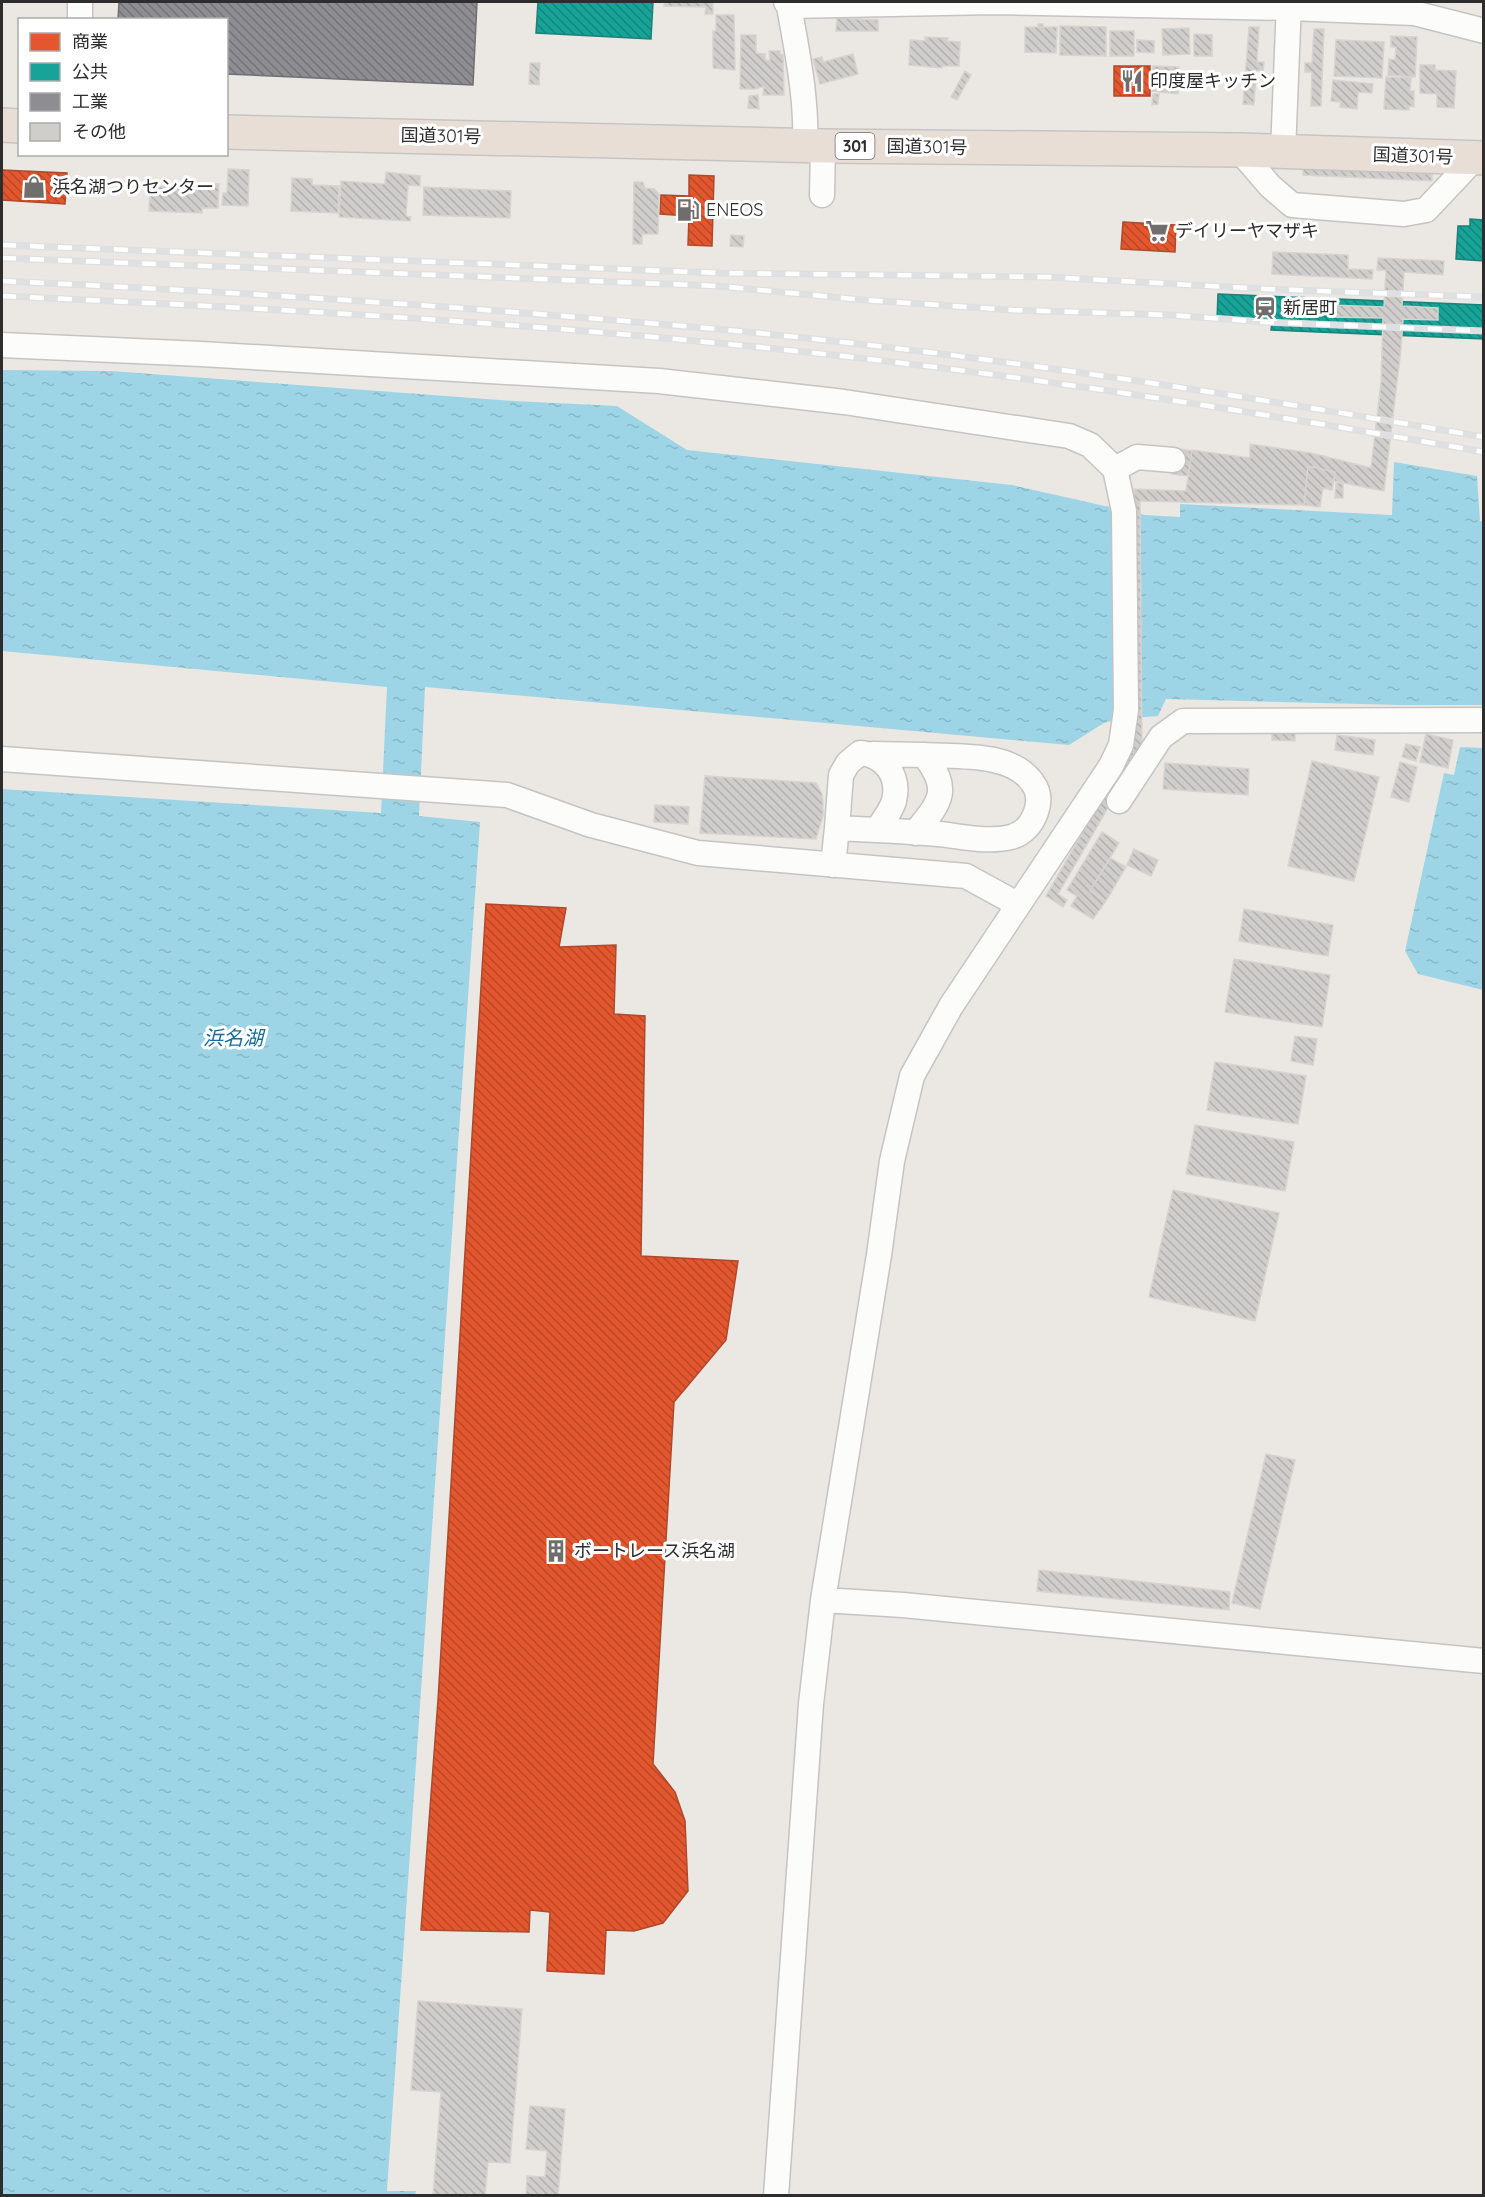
<svg xmlns="http://www.w3.org/2000/svg" width="1485" height="2197" font-family="Quicksand,'Noto Sans JP',sans-serif">
  <style>
    .water { fill: url(#water-ripples) }
    .shops { fill: url(#shops-back-hatch); stroke: #ad4a2e; stroke-width: 1.5 }
    .public { fill: url(#public-back-hatch); stroke: #1e8078; stroke-width: 1.5 }
    .industry { fill: url(#industry-back-hatch); stroke: #707074; stroke-width: 1.5 }
    .building { fill: url(#building-back-hatch); stroke: #d6d3d0; stroke-width: 1.5 }
    .lines { fill: none; stroke-linecap: round; stroke-linejoin: round }
    .minor-casing { stroke: #c5c4c3; stroke-width: 27 }
    .highway-casing { stroke: #c6c5c3; stroke-width: 36 }
    .minor { stroke: #fcfcfb; stroke-width: 24 }
    .highway { stroke: #e8ded6; stroke-width: 33 }
    .rail-casing { stroke: #dfe0e1; stroke-width: 7 }
    .rail { stroke: #fff; stroke-width: 4.5; stroke-dasharray: 14; stroke-linecap: butt }
    .labels { text-anchor: middle; stroke-width: 6; stroke-linejoin: round; paint-order: stroke }
    .shield { fill: #fff; stroke: #6c6c6c; stroke-width: 1.5 }
    .shield-label { font-size: 16px; font-weight: bold; fill: #2d2d2d }
    .poi-label { font-size: 18px; fill: #2d2d2d; stroke: #fff; text-anchor: start }
    .street-label { font-size: 18px; fill: #2d2d2d; stroke: #fff }
    .water-label { font-size: 20px; font-style: italic; fill: #176d97; stroke: #fff }
  </style>
  <defs>
    <pattern id="water-ripples" width="26" height="14" patternUnits="userSpaceOnUse" patternTransform="scale(1.5)"><rect width="26" height="14" fill="#9ed5e6"/><path d="M2 4q2-2 4 0t4 0M15 11q2-2 4 0t4 0" fill="none" stroke="#88b7c6"/></pattern>
    <pattern id="shops-back-hatch" width="6" height="6" patternUnits="userSpaceOnUse" patternTransform="scale(1.5)"><rect width="6" height="6" fill="#e4572e"/><path d="M-1 5l2 2M0 0l6 6M5-1l2 2" fill="none" stroke="#b94828"/></pattern>
    <pattern id="public-back-hatch" width="6" height="6" patternUnits="userSpaceOnUse" patternTransform="scale(1.5)"><rect width="6" height="6" fill="#17a398"/><path d="M-1 5l2 2M0 0l6 6M5-1l2 2" fill="none" stroke="#15857c"/></pattern>
    <pattern id="industry-back-hatch" width="6" height="6" patternUnits="userSpaceOnUse" patternTransform="scale(1.5)"><rect width="6" height="6" fill="#8d8d92"/><path d="M-1 5l2 2M0 0l6 6M5-1l2 2" fill="none" stroke="#747478"/></pattern>
    <pattern id="building-back-hatch" width="6" height="6" patternUnits="userSpaceOnUse" patternTransform="scale(1.5)"><rect width="6" height="6" fill="#d0cecb"/><path d="M-1 5l2 2M0 0l6 6M5-1l2 2" fill="none" stroke="#b3b1af"/></pattern>
  </defs>
  <rect width="100%" height="100%" fill="#ebe8e4"/>
  <path class="water" d="M 2,370 L 111,371 L 514,401 L 617,406 L 687,450 L 1012,485 L 1145,515 L 1180,517 L 1180,504 L 1392,515 L 1394,462 L 1477,476 L 1480,521 L 1484,521 L 1483,705 L 1400,705 L 1166,699 L 1158,716 L 1118,719 L 1104,723 L 1069,745 L 425,687 L 419,816 L 480,822 L 387,2191 L 416,2191 L 415,2195 L 2,2195 L 2,789 L 381,813 L 387,687 L 2,651 Z
    M 1460,747 L 1483,748 L 1483,990 L 1418,974 L 1405,951 L 1444,773 L 1454,775 Z"/>
  <path class="shops" d="M 1114,66 L 1150,66 L 1150,96 L 1114,96 Z
    M 2,170 L 67,173 L 65,204 L 2,200 Z
    M 689,175 L 714,176 L 712,246 L 688,245 L 689,216 L 660,214 L 661,195 L 689,196 Z
    M 1123,222 L 1176,225 L 1175,252 L 1121,249 Z
    M 486,904 L 566,908 L 559,947 L 616,945 L 614,1014 L 645,1016 L 641,1256 L 738,1261 L 726,1340 L 674,1402 L 653,1764 L 675,1792 L 685,1821 L 688,1891 L 663,1923 L 634,1931 L 606,1930 L 604,1974 L 547,1971 L 550,1912 L 530,1910 L 529,1932 L 421,1930 L 438,1700 Z"/>
  <path class="public" d="M 538,2 L 653,2 L 651,39 L 536,33 Z
    M 1470,219 L 1484,220 L 1484,261 L 1456,259 L 1458,226 L 1470,226 Z
    M 1218,294 L 1484,305 L 1484,339 L 1271,330 L 1272,322 L 1217,320 Z"/>
  <path class="industry" d="M 119,2 L 477,2 L 473,85 L 226,74 L 226,20 L 118,20 Z"/>
  <path class="building" d="M 665,2 L 713,2 L 713,14 L 705,14 L 706,7 L 664,6 Z
    M 716,15 L 734,15 L 735,70 L 713,68 L 713,31 L 716,31 Z
    M 837,18 L 878,20 L 878,31 L 836,31 Z
    M 1038,24 L 1043,24 L 1043,27 L 1057,27 L 1056,53 L 1025,52 L 1025,27 L 1038,27 Z
    M 1060,26 L 1106,27 L 1106,56 L 1060,55 Z
    M 1249,27 L 1259,27 L 1257,62 L 1264,62 L 1263,71 L 1256,70 L 1254,105 L 1243,104 Z
    M 1189,28 L 1190,54 L 1163,55 L 1162,29 Z
    M 1314,29 L 1324,29 L 1321,106 L 1311,106 L 1312,72 L 1305,72 L 1305,63 L 1312,63 Z
    M 1110,31 L 1134,31 L 1134,56 L 1110,56 Z
    M 1194,34 L 1212,35 L 1212,56 L 1194,56 Z
    M 741,35 L 756,35 L 756,53 L 765,54 L 765,60 L 770,61 L 769,51 L 780,51 L 780,54 L 783,55 L 784,95 L 763,95 L 764,86 L 755,89 L 740,89 Z
    M 1391,36 L 1417,37 L 1415,77 L 1388,75 L 1389,59 L 1395,60 L 1396,47 L 1391,47 Z
    M 925,37 L 948,38 L 947,41 L 960,42 L 959,66 L 942,66 L 942,68 L 909,65 L 910,40 L 925,41 Z
    M 1137,40 L 1154,41 L 1154,53 L 1137,52 Z
    M 1336,40 L 1384,42 L 1382,78 L 1334,76 Z
    M 853,54 L 858,74 L 820,84 L 813,59 L 822,57 L 823,62 Z
    M 530,63 L 540,63 L 539,85 L 529,84 Z
    M 1420,65 L 1435,65 L 1435,70 L 1456,71 L 1454,108 L 1437,107 L 1437,94 L 1420,93 Z
    M 1153,66 L 1179,67 L 1178,94 L 1152,91 Z
    M 965,71 L 971,75 L 957,100 L 951,97 Z
    M 1386,77 L 1411,78 L 1410,91 L 1414,91 L 1414,107 L 1409,106 L 1409,110 L 1384,109 Z
    M 1333,80 L 1373,84 L 1372,93 L 1358,92 L 1357,109 L 1340,107 L 1341,102 L 1331,101 Z
    M 1153,94 L 1159,94 L 1158,104 L 1152,105 Z
    M 758,95 L 759,109 L 748,108 L 749,96 Z
    M 1303,168 L 1432,174 L 1432,181 L 1303,175 Z
    M 228,169 L 249,170 L 248,206 L 222,205 L 223,193 L 227,193 Z
    M 386,172 L 420,176 L 420,186 L 408,185 L 406,216 L 411,217 L 410,221 L 339,217 L 341,181 L 385,184 Z
    M 292,178 L 312,179 L 312,185 L 339,186 L 338,213 L 291,211 Z
    M 166,182 L 219,184 L 218,208 L 202,208 L 202,213 L 149,211 L 150,186 L 165,187 Z
    M 634,182 L 643,182 L 645,188 L 654,189 L 659,194 L 658,234 L 642,234 L 642,244 L 633,244 Z
    M 424,187 L 511,191 L 510,218 L 423,215 Z
    M 731,235 L 744,236 L 743,247 L 730,246 Z
    M 1273,252 L 1348,255 L 1348,269 L 1373,270 L 1372,279 L 1272,274 Z
    M 1378,258 L 1444,261 L 1443,275 L 1404,272 L 1402,306 L 1438,308 L 1438,320 L 1403,319 L 1401,349 L 1384,491 L 1334,481 L 1335,472 L 1308,466 L 1304,505 L 1140,501 L 1142,749 L 1058,894 L 1067,900 L 1063,907 L 1046,896 L 1133,745 L 1134,489 L 1186,491 L 1192,450 L 1250,458 L 1250,444 L 1311,453 L 1371,468 L 1381,383 L 1383,318 L 1330,317 L 1330,305 L 1384,307 L 1386,270 L 1377,270 Z
    M 1175,448 L 1192,451 L 1188,476 L 1172,474 Z
    M 1308,466 L 1335,472 L 1332,490 L 1323,488 L 1320,507 L 1304,505 Z
    M 1336,483 L 1343,483 L 1343,498 L 1335,498 Z
    M 1272,729 L 1295,730 L 1295,741 L 1272,740 Z
    M 1426,734 L 1453,740 L 1448,768 L 1420,762 Z
    M 1337,735 L 1375,740 L 1373,755 L 1335,750 Z
    M 1406,744 L 1420,747 L 1416,761 L 1402,757 Z
    M 1312,761 L 1379,777 L 1354,881 L 1288,866 Z
    M 1400,762 L 1417,767 L 1409,802 L 1391,797 Z
    M 1165,763 L 1249,769 L 1248,795 L 1163,789 Z
    M 705,776 L 816,783 L 822,794 L 823,802 L 823,816 L 816,839 L 700,833 Z
    M 655,805 L 689,807 L 688,824 L 654,822 Z
    M 1102,832 L 1119,843 L 1090,891 L 1106,901 L 1093,919 L 1071,906 L 1077,896 L 1067,890 Z
    M 1134,849 L 1158,860 L 1151,876 L 1127,865 Z
    M 1110,858 L 1126,867 L 1106,901 L 1090,891 Z
    M 1244,909 L 1333,925 L 1328,956 L 1239,941 Z
    M 1234,959 L 1330,975 L 1322,1027 L 1225,1012 Z
    M 1295,1036 L 1317,1039 L 1313,1065 L 1291,1061 Z
    M 1215,1062 L 1306,1076 L 1298,1124 L 1207,1110 Z
    M 1195,1125 L 1294,1142 L 1285,1191 L 1186,1174 Z
    M 1173,1190 L 1279,1213 L 1255,1321 L 1149,1297 Z
    M 1266,1454 L 1295,1460 L 1260,1609 L 1232,1603 Z
    M 1039,1570 L 1230,1592 L 1229,1610 L 1037,1591 Z
    M 418,2001 L 522,2009 L 510,2163 L 488,2162 L 485,2196 L 433,2196 L 441,2092 L 411,2090 Z
    M 530,2106 L 565,2109 L 558,2196 L 526,2196 L 527,2176 L 545,2177 L 547,2151 L 526,2149 Z"/>
  <g class="lines">
    <g class="minor-casing">
      <path id="minor" d="M 786,2 L 789,6 C 797,52 807,98 805,144
        M 789,6 L 994,2 L 1289,8 L 1414,13 L 1484,31
        M 80,20 L 80,2
        M 1239,150 L 1270,186 L 1292,205 L 1404,214 L 1426,210 L 1475,158
        M 1283,152 L 1289,2
        M 822,195 L 823,146
        M 2,345 L 201,354 L 659,381 L 844,402 L 1069,436 L 1090,445 L 1115,469 L 1124,511 L 1126,710 L 1121,745 L 1111,766 L 951,1006 L 912,1076 L 892,1161 L 879,1255 L 823,1600 L 811,1704 L 776,2196
        M 1115,469 L 1137,457 L 1173,460
        M 873,754 L 924,755
        M 2,759 L 507,795 L 591,825 L 698,853 L 966,876 L 1017,904
        M 1119,801 L 1161,737 L 1183,721 L 1484,720
        M 837,828 L 841,775 L 848,763 L 860,753 C 885,755 900,776 894,801 C 891,811 883,821 877,830
        M 833,865 L 837,828 C 870,830 904,831 938,834 C 961,836 988,843 1011,837 C 1023,834 1032,824 1036,812 C 1040,801 1039,791 1032,782 C 1011,752 957,757 924,755 C 952,791 940,802 915,833
        M 823,1600 L 903,1605 L 1484,1661"/>
    </g>
    <g class="highway-casing">
      <path id="highway" d="M 2,125 L 20,126
        M 226,132 L 823,146 L 1239,150 L 1484,158"/>
    </g>
    <use href="#minor" class="minor"/>
    <use href="#highway" class="highway"/>
    <g class="rail-casing">
      <path id="rail" d="M 2,245 L 719,273 L 1047,277 L 1266,289 L 1484,297
        M 2,258 L 718,286 L 864,300 L 1012,310 L 1171,315 L 1264,322 L 1484,331
        M 2,281 C 243,292 486,308 727,330 C 980,354 1233,394 1484,437
        M 2,296 C 244,307 486,320 727,344 C 980,368 1233,408 1484,452"/>
    </g>
    <use href="#rail" class="rail"/>
  </g>
  <defs>
    <g id="restaurant-bare" transform="scale(1.8)"><path d="M-5-6h1v4h1v-4h1v4h1v-4h1v5L-1.5 .5V6h-2V.5L-5-1ZM5-6V6H3V1.5H1.5Q1.5-4 5-6Z" fill="#706e6d" stroke="#fff" stroke-width="2.5" paint-order="stroke"/></g>
    <g id="shop-bare" transform="scale(1.8)"><path d="M-5-2.5h2.3a2.7 3.5 0 0 1 5.4 0H5L5.5 6h-11ZM-1.5-2.5h3a1.5 2.3 0 0 0-3 0Z" fill="#706e6d" stroke="#fff" stroke-width="2.5" paint-order="stroke"/></g>
    <g id="fuel-bare" transform="scale(1.8)"><path d="M-5.5-6h7V0h2V4h1.3V-2.5L3-4.5l.8-.8L6-3V5H2.5V1h-1V6h-7ZM-4.2-4.7v3.2H.2V-4.7Z" fill="#706e6d" stroke="#fff" stroke-width="2.5" paint-order="stroke"/></g>
    <g id="supermarket-bare" transform="scale(1.8)"><path d="M-6-5.5h2.5l.6 2H6L4.5 2H-2.5L-4.4-4H-6ZM-1.5 3.2a1.3 1.3 0 1 0 .1 0ZM3 3.2a1.3 1.3 0 1 0 .1 0Z" fill="#706e6d" stroke="#fff" stroke-width="2.5" paint-order="stroke"/></g>
    <g id="station-bare" transform="scale(1.8)"><path d="M-3-6H3Q5-6 5-4V2Q5 4 3 4L4.5 6H3L1.5 4h-3L-3 6H-4.5L-3 4Q-5 4-5 2V-4Q-5-6-3-6ZM-3.5-4v3h7v-3ZM-3.5 1v1.5H-2V1ZM2 1v1.5H3.5V1Z" fill="#706e6d" stroke="#fff" stroke-width="2.5" paint-order="stroke"/></g>
    <g id="building-bare" transform="scale(1.8)"><path d="M-4-6H4V6H1V3H-1V6H-4ZM-2.5-4.3h1.7v1.8h-1.7ZM.8-4.3h1.7v1.8H.8ZM-2.5-1h1.7V.8h-1.7ZM.8-1h1.7V.8H.8Z" fill="#706e6d" stroke="#fff" stroke-width="2.5" paint-order="stroke"/></g>
  </defs>
  <g fill-rule="evenodd">
    <use href="#restaurant-bare" x="1132" y="81"/>
    <use href="#shop-bare" x="34" y="187"/>
    <use href="#fuel-bare" x="688" y="210"/>
    <use href="#supermarket-bare" x="1157" y="231"/>
    <use href="#station-bare" x="1265" y="308"/>
    <use href="#building-bare" x="556" y="1551"/>
  </g>
  <g class="labels">
    <rect class="shield" x="835.5" y="133" width="39" height="26" rx="4.5"/>
    <g class="shield-label">
      <text x="855" y="152">301</text>
    </g>
    <g class="poi-label">
      <text x="1150" y="87">印度屋キッチン</text>
      <text x="52" y="193">浜名湖つりセンター</text>
      <text x="706" y="216">ENEOS</text>
      <text x="1175" y="237">デイリーヤマザキ</text>
      <text x="1283" y="314">新居町</text>
      <text x="574" y="1557">ボートレース浜名湖</text>
    </g>
    <g class="street-label">
      <text transform="translate(441 136) rotate(1)" y="6">国道301号</text>
      <text transform="translate(927 147) rotate(1)" y="6">国道301号</text>
      <text transform="translate(1413 156) rotate(2)" y="6">国道301号</text>
    </g>
    <g class="water-label">
      <text x="233" y="1045">浜名湖</text>
    </g>
  </g>
  <rect width="1485" height="2197" fill="none" stroke="#2d2d2d" stroke-width="6"/>
  <rect x="18" y="18" width="210" height="138" fill="#ffffff" stroke="#ababab" stroke-width="1.5"/>
  <rect x="30" y="33" width="30" height="18" fill="#e4572e" stroke="#ababab" stroke-width="1.5"/>
  <text x="72" y="48" font-size="18" fill="#2d2d2d">商業</text>
  <rect x="30" y="63" width="30" height="18" fill="#17a398" stroke="#ababab" stroke-width="1.5"/>
  <text x="72" y="78" font-size="18" fill="#2d2d2d">公共</text>
  <rect x="30" y="93" width="30" height="18" fill="#8d8d92" stroke="#ababab" stroke-width="1.5"/>
  <text x="72" y="108" font-size="18" fill="#2d2d2d">工業</text>
  <rect x="30" y="123" width="30" height="18" fill="#d0cecb" stroke="#ababab" stroke-width="1.5"/>
  <text x="72" y="138" font-size="18" fill="#2d2d2d">その他</text>
</svg>
